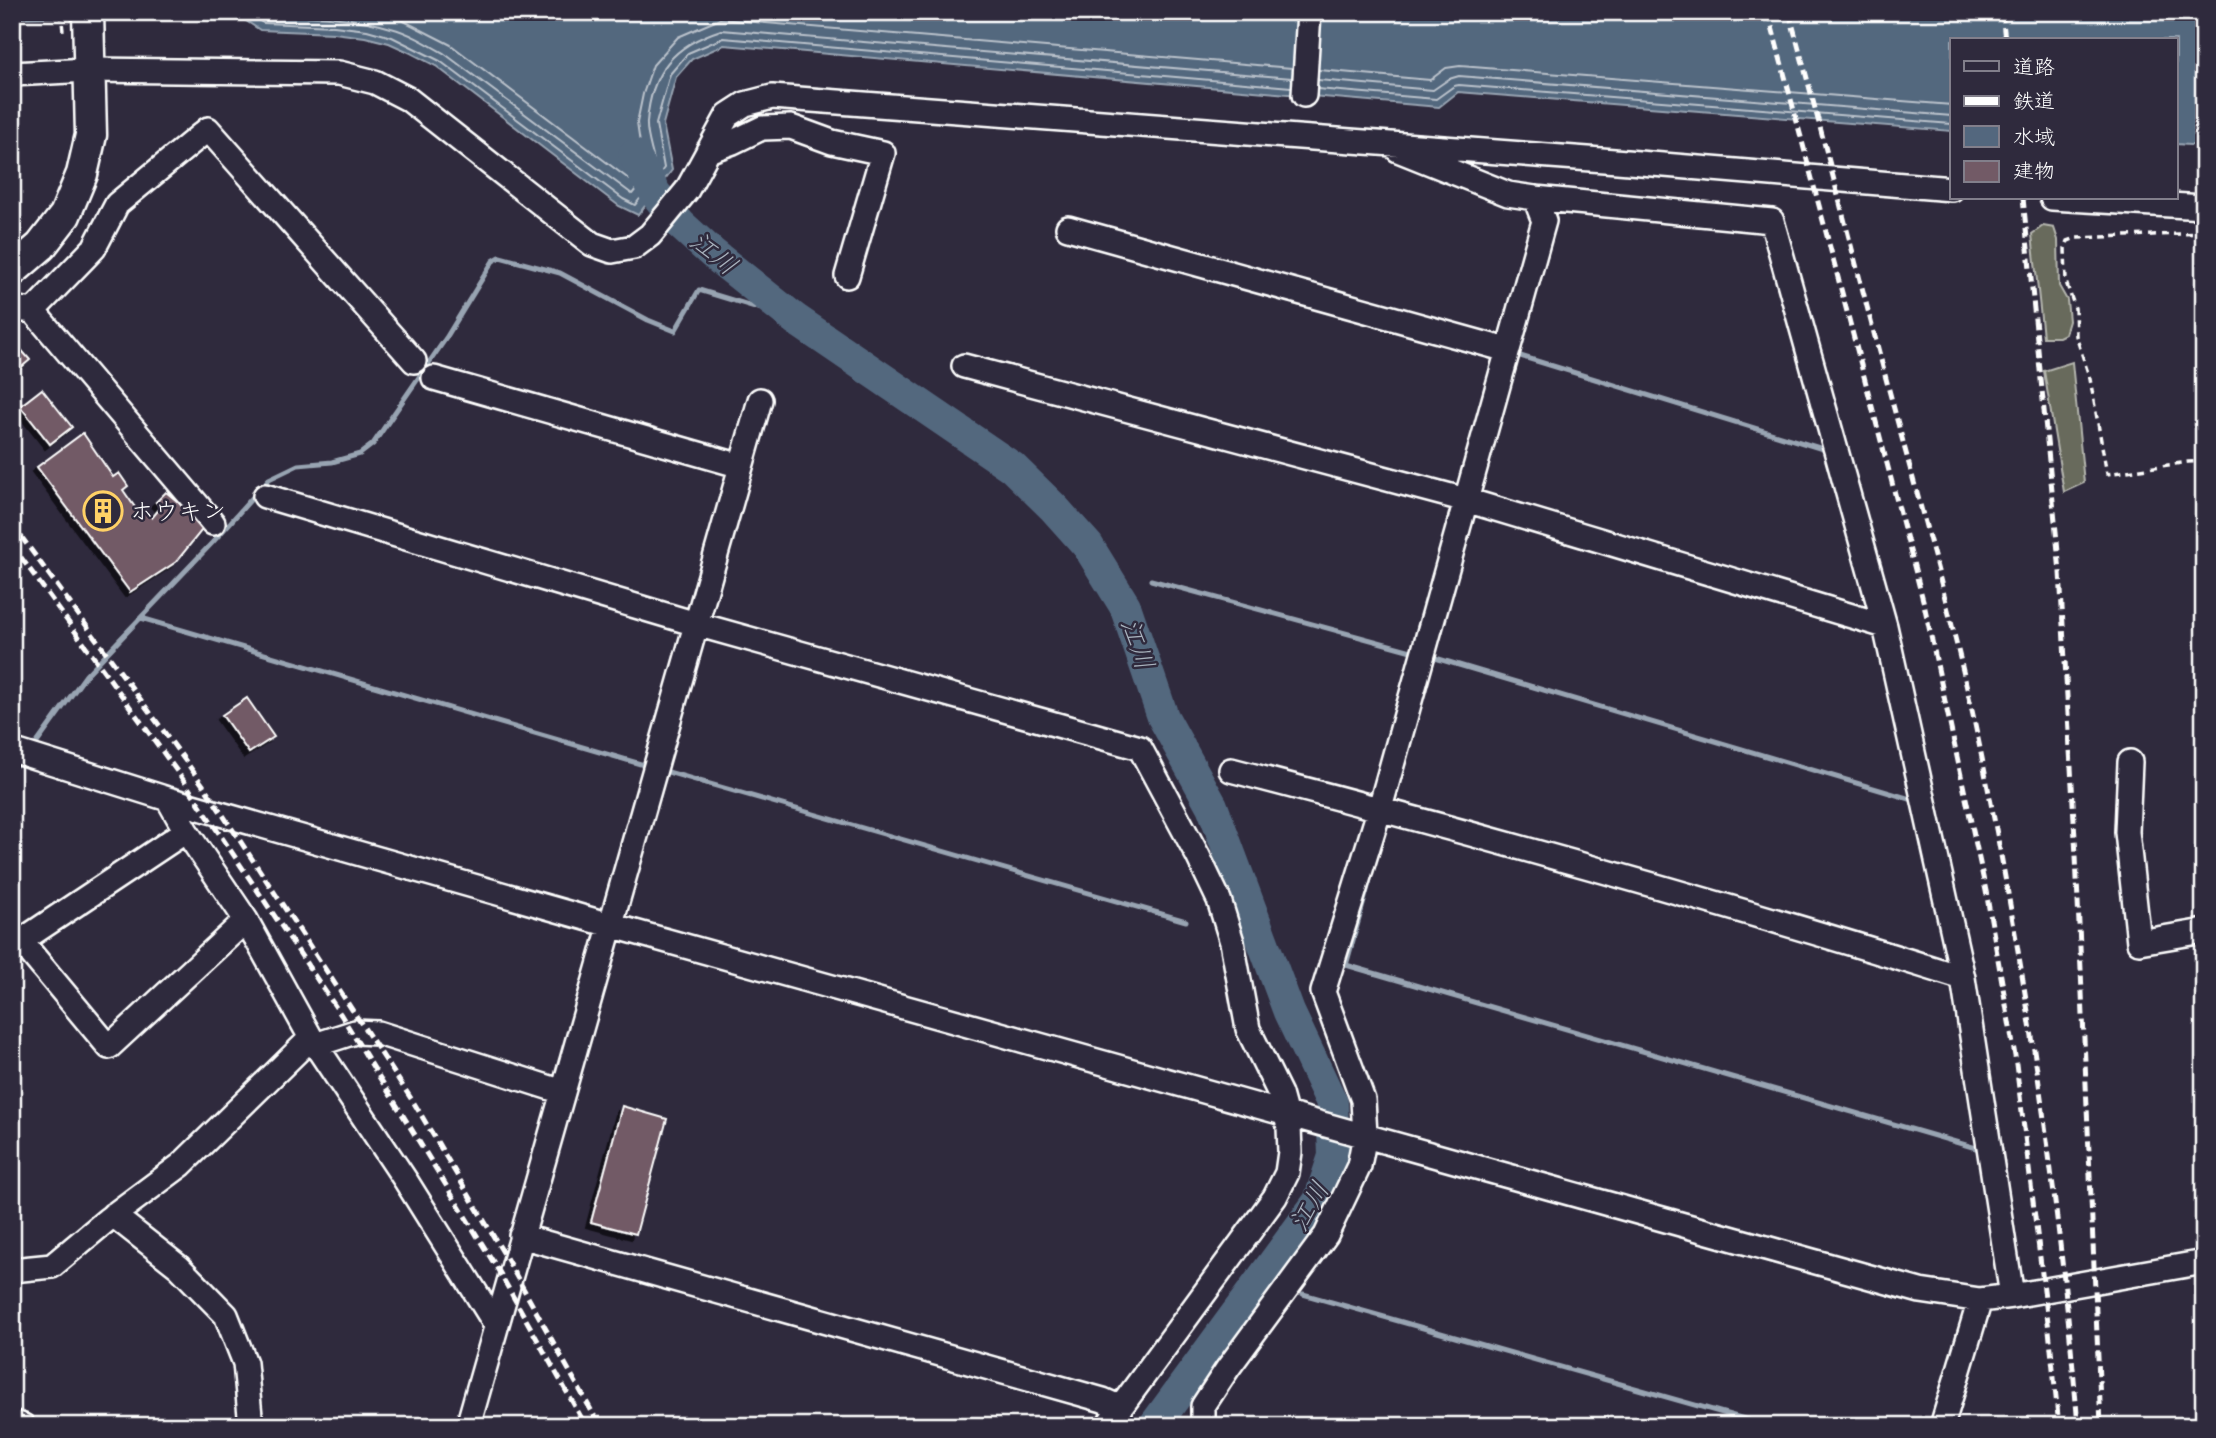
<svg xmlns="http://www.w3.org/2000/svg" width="2216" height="1438" font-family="Delius,'Klee One',sans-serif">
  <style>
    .green { fill: #686b5c; stroke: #b4b5ae; stroke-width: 2 }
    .water { fill: #53677e; stroke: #98a4b2; stroke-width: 2 }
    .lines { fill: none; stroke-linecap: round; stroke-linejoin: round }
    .shore { stroke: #bac2cb; stroke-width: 2 }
    .stream { stroke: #98a4b2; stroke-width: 5 }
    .river { stroke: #53677e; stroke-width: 32 }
    .building { fill: #725a66; stroke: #fff; stroke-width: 2; filter: url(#shadow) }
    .minor-casing { stroke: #fff; stroke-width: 28 }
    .major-casing { stroke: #fff; stroke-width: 35 }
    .path { stroke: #fff; stroke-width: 3.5; stroke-dasharray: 7 5; stroke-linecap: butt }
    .minor { stroke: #2f2a3d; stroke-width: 23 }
    .major { stroke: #2f2a3d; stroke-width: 30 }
    .rail { stroke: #fff; stroke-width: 5; stroke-dasharray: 10 5; stroke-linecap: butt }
    .labels { text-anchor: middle; stroke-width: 5; stroke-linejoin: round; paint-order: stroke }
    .poi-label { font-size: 24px; fill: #fff; stroke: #2f2a3d; text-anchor: start }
    .water-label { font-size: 26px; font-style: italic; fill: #a9b3be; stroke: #2f2a3d }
  </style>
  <defs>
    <filter id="shadow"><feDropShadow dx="-5" dy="5" stdDeviation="0" flood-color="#0009"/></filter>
  </defs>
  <rect width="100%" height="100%" fill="#2f2a3d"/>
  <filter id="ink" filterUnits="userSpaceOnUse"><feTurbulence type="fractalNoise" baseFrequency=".0143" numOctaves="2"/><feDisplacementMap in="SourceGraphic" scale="14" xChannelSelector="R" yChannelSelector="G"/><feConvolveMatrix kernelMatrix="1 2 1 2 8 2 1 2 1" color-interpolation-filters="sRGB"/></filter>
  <g filter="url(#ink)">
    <path class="green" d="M 2043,226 L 2054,228 L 2058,240 L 2059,286 L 2067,300 L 2069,321 L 2065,334 L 2059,337 L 2043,337 L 2032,234 Z
      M 2072,362 L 2084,483 L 2064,492 L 2044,371 Z"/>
    <path class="water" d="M 12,12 L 2204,12 L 2204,146 L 2176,144 L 2176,40 L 1952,40 L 1952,131 L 1458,92 L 1439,107 L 724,45 L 692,59 L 676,77 L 663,124 L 672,170 L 638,215 L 619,206 L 436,66 L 411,53 L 389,43 L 365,37 L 334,33 L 260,30 L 240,17 L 225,13 L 12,18 Z"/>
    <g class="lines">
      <path class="shore" d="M 245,12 L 263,23 L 334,26 L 367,30 L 392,37 L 440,61 L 623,199 L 635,205 L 664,168 L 656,124 L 670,74 L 688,53 L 723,38 L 1291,87
        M 261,12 L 266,15 C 308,16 350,15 391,28 C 410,33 428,44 445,54 L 632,194 L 655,166 C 653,152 646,136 647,122 C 651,71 674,45 721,30 L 1292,78
        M 374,12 L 400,19 L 451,45 L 630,180 L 643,164 L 637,123 L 643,94 L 653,65 L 678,37 L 720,19 L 1292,68
        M 1319,70 L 1430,80 L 1446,68 L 1460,66 L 1952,105
        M 1318,80 L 1433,90 L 1449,79 L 1459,76 L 1952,116
        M 1317,89 L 1436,99 L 1454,86 L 1459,85 L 1952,124"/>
      <path class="stream" d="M 1517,355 L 1826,450
        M 1151,580 L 1415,652
        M 141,618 L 644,765
        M 1432,657 L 1917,801
        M 34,747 L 86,675 L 212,543 L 269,479 L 298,465 L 332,462 L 360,454 L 373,444 L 446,338 L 493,261 L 500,257 L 560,273 L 648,320 L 675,331 L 699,290 L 795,319
        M 12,769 L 16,765
        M 661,770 L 1186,921
        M 1371,876 L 1346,965 L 1983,1150
        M 1303,1294 L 1769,1426"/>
      <path class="river" d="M 634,155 L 655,193 L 680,224 L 712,253 L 795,319 L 1012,467 L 1054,508 L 1088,546 L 1125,606 L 1163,717 L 1212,806 L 1289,1012 L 1332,1103 L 1334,1156 L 1319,1201 L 1154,1426"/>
    </g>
    <path class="building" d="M 12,339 L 30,360 L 12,375 Z
      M 42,389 L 72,427 L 50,444 L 20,406 Z
      M 83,433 L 113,477 L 119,473 L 128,486 L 123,490 L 139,513 L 145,509 L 152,518 L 161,507 L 156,502 L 166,492 L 206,525 L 176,562 L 130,592 L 37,467 Z
      M 247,698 L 274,737 L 249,753 L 222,715 Z
      M 622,1106 L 667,1119 L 636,1234 L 591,1222 Z"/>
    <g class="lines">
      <g class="minor-casing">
        <path id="minor" d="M 12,74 L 89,70 L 339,73 L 375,82 L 408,99 L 592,244 L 612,251 L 634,247 L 650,235 L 687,190 L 728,115 L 745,104 L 772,97 C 1166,126 1559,155 1952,189
          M 1304,95 L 1309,12
          M 1398,150 L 1508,194 L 1535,198 L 1772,221 L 1885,626 L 1963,978 L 2012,1296
          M 708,151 L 733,142 L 762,128 L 791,127 L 832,142 L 883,153 L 847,276
          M 2052,198 L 2204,207
          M 1068,228 L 1507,350
          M 33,311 L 94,248 L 117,204 L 208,129 L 414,361
          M 12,314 L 19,309 L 33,311 L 213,523
          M 964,366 L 1466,500 L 1885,626
          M 434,378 L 741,466
          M 265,496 L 696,624 L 1140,748 L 1198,856 L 1219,900 L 1232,942 L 1248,1029 L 1280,1094 L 1289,1127 L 1290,1152 L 1287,1173 L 1275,1197 L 1107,1426
          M 12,750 L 168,799 L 610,925 L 1920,1291 L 1980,1300 L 2012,1296 L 2204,1262
          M 2130,762 L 2127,832 L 2139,942 L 2204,931
          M 1231,770 C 1477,834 1721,902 1963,978
          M 168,799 L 186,831 L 246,920 L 311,1038 L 406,1181 L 496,1325
          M 20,940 L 109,1047 L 246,920
          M 12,947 L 186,831
          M 315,1045 L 355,1032 L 378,1033 L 563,1092
          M 113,1215 L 179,1267 L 226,1315 L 245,1363 L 251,1426
          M 521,1236 L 1103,1400 L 1121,1408
          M 12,1270 L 52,1266 L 107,1220 L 181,1165 L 311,1038
          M 12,1422 L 23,1426
          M 468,1426 L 760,400
          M 1203,1426 L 1203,1406 L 1228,1368 L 1326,1235 L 1359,1166 L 1365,1135 L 1363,1100 L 1323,992 L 1380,808 L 1544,221 L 1535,198
          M 1942,1426 L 1980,1300"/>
      </g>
      <g class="major-casing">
        <path id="major" d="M 12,271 L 41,246 L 65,215 L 82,174 L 91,135 L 88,12"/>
      </g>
      <path class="path" d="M 61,12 L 63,31
        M 2204,233 L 2076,238 L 2068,241 L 2065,248 L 2066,282 L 2075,308 L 2076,336 L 2090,379 L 2107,474 L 2188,462 L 2204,461"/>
      <use href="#minor" class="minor"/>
      <use href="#major" class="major"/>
      <path class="rail" d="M 1768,12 L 1924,604 L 1986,891 L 2015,1056 L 2049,1330 L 2059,1426
        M 1789,12 C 1825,143 1858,274 1893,405 C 1922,513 1953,620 1976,729 C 2024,959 2059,1192 2078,1426
        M 2002,12 L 2005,40
        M 2023,198 L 2060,572 L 2076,856 L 2101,1426
        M 12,524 L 203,785 L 414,1103 L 504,1254 L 600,1426
        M 12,545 L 184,781 L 341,1015 L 497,1268 L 586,1426"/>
    </g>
  </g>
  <defs>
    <g id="building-ring" transform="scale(2.0125)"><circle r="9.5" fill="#2f2a3d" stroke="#ffd166" stroke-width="1.5"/><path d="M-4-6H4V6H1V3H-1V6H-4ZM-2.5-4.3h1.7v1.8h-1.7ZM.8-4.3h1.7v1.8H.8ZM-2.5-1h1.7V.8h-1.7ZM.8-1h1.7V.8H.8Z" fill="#ffd166"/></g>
  </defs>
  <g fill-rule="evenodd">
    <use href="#building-ring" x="103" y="511"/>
  </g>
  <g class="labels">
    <g class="poi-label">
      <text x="130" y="519">ホウキン</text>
    </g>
    <g class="water-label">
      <text transform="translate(714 253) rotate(39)" y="9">江川</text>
      <text transform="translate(1138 644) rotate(71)" y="9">江川</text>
      <text transform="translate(1309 1206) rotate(-60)" y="9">江川</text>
    </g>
  </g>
  <rect width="2216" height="1438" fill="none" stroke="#2f2a3d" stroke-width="42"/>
  <rect x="21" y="21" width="2174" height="1396" fill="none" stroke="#fff" stroke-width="2.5" filter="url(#ink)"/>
  <rect x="1950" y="38" width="228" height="161" fill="#2f2a3d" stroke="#827f8b" stroke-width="2"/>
  <rect x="1964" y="61" width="35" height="10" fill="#2f2a3d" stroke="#827f8b" stroke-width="2"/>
  <text x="2013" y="74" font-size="21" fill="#ffffff">道路</text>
  <rect x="1964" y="96" width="35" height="10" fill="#ffffff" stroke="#827f8b" stroke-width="2"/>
  <text x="2013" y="108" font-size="21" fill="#ffffff">鉄道</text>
  <rect x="1964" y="126" width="35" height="21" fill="#53677e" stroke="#827f8b" stroke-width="2"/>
  <text x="2013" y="144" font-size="21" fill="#ffffff">水域</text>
  <rect x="1964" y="161" width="35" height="21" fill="#725a66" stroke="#827f8b" stroke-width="2"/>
  <text x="2013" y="178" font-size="21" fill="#ffffff">建物</text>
</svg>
